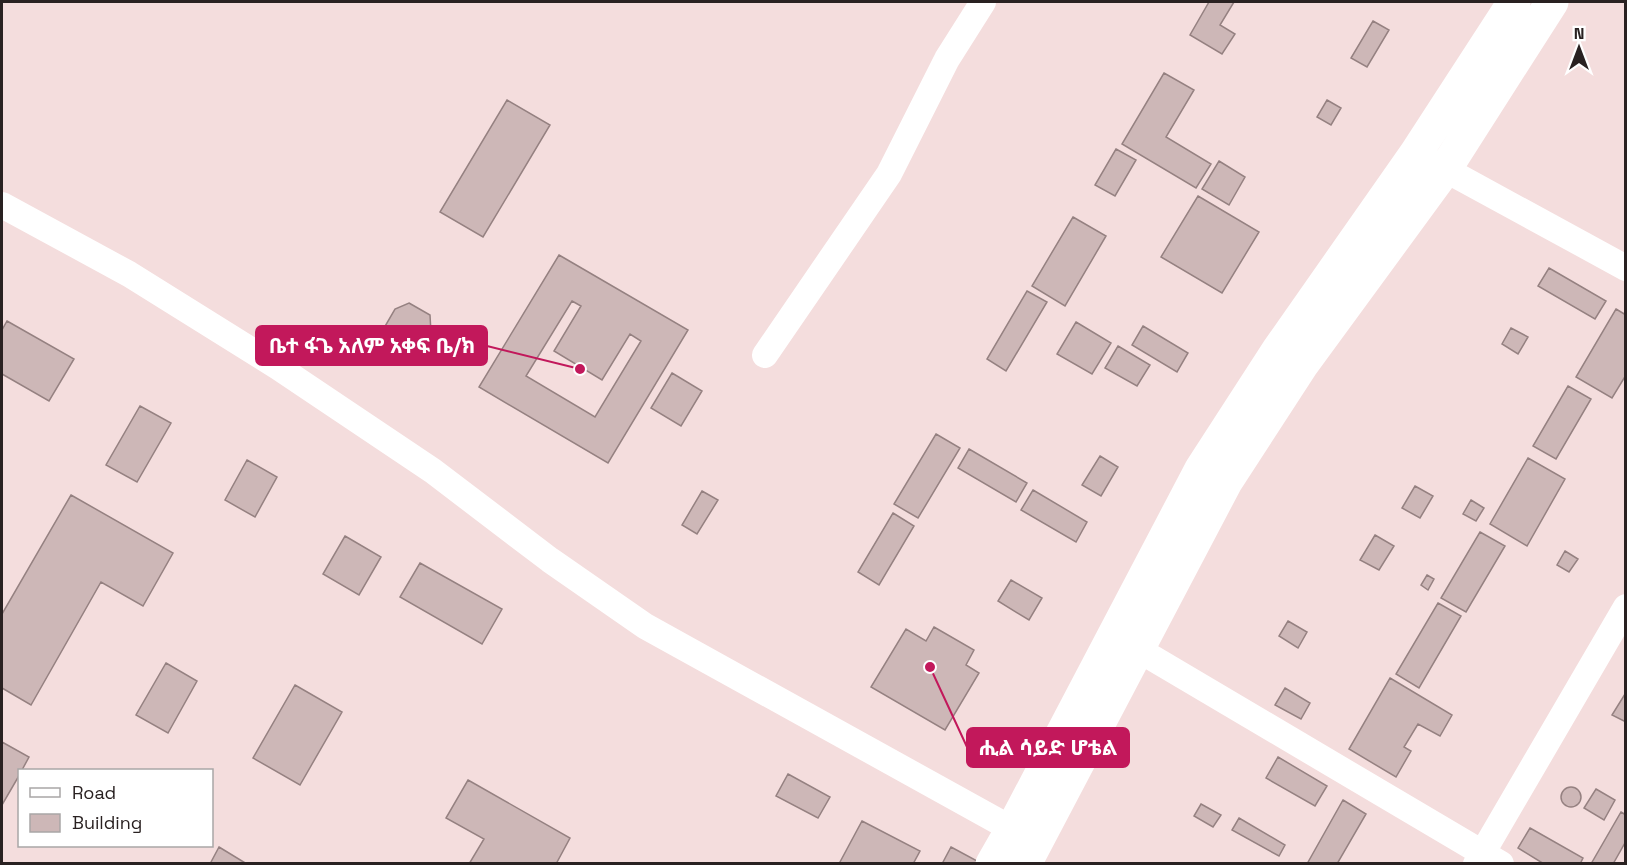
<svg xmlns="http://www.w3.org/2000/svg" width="1627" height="865" font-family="'Space Grotesk','Noto Sans Ethiopic',sans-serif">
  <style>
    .building { fill: #cdb7b7; stroke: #958181; stroke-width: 1.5; fill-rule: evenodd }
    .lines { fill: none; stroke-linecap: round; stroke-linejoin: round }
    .minor { stroke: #fff; stroke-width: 26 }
    .secondary { stroke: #fff; stroke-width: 33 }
    .leader { fill: none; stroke: #c2185b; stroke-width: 2 }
    .callout-dot { fill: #c2185b; stroke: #fff; stroke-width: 2 }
    .callout { fill: #c2185b; stroke: #c2185b; stroke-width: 2 }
    .callout-label { font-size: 21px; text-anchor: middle; font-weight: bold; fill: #fff }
  </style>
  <rect width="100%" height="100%" fill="#f4dddd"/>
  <path class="building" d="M 1209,2 L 1234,2 L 1220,25 L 1235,34 L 1222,54 L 1190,35 Z
    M 1373,21 L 1389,30 L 1367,67 L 1351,58 Z
    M 1164,73 L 1194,90 L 1166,137 L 1211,164 L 1196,188 L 1122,144 Z
    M 507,100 L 550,125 L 483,237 L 440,212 Z
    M 1327,100 L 1341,108 L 1331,125 L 1317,117 Z
    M 1116,149 L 1136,160 L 1115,196 L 1095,185 Z
    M 1219,161 L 1245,177 L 1229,205 L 1202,189 Z
    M 1198,196 L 1259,232 L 1222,293 L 1161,257 Z
    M 1073,217 L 1106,236 L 1065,306 L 1032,286 Z
    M 559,255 L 688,330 L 608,463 L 479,387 ZM 572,301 L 581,306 L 554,351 L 602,380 L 630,334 L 641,341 L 595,417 L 526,376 Z
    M 1549,268 L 1606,301 L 1595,319 L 1538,286 Z
    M 1027,291 L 1047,302 L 1006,371 L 987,359 Z
    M 409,303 L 430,315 L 431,333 L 419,352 L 403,361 L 382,348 L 384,328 L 395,309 Z
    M 1616,309 L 1626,315 L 1626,375 L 1612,398 L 1576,377 Z
    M 7,321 L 74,359 L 49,401 L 2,374 L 2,330 Z
    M 1076,322 L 1111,343 L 1092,374 L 1057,354 Z
    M 1143,326 L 1188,353 L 1177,372 L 1132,345 Z
    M 1511,328 L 1528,337 L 1518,354 L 1502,344 Z
    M 1118,346 L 1150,365 L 1137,386 L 1105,368 Z
    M 672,373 L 702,391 L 681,426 L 651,408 Z
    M 1568,386 L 1591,399 L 1556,459 L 1533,446 Z
    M 140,406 L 171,423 L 137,482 L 106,465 Z
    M 936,434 L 960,448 L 918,518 L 894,504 Z
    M 969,449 L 1027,483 L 1016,502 L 958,468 Z
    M 1100,456 L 1118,467 L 1101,496 L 1082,485 Z
    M 1528,458 L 1565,479 L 1527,546 L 1490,524 Z
    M 247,460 L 277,477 L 255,517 L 225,500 Z
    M 1415,486 L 1433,496 L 1420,518 L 1402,508 Z
    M 1033,490 L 1087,522 L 1076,542 L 1021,510 Z
    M 702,491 L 718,500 L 697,534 L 682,525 Z
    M 71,495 L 173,553 L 143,606 L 101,582 L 31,705 L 2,688 L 2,614 Z
    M 1471,500 L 1484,508 L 1476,521 L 1463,514 Z
    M 893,513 L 914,526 L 879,585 L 858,572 Z
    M 1480,532 L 1505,546 L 1466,612 L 1441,598 Z
    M 1375,535 L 1394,546 L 1379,570 L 1360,560 Z
    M 345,536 L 381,557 L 359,595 L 323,574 Z
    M 1565,551 L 1578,559 L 1569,572 L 1557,565 Z
    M 420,563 L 502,609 L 482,644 L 400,597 Z
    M 1427,575 L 1434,579 L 1428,590 L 1421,585 Z
    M 1011,580 L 1042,598 L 1029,620 L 998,601 Z
    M 1438,603 L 1461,616 L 1419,688 L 1396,674 Z
    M 1288,621 L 1307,632 L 1298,648 L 1279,636 Z
    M 934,627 L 974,650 L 966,665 L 979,673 L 945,730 L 871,687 L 906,629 L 926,641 Z
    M 166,663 L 197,681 L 168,733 L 136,715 Z
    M 1390,678 L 1452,715 L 1440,736 L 1418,724 L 1404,747 L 1411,751 L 1396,777 L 1349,749 Z
    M 295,685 L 342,712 L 300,785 L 253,758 Z
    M 1285,688 L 1310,703 L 1301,719 L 1275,705 Z
    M 1625,694 L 1626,694 L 1626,722 L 1612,715 Z
    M 2,742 L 29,757 L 22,770 L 20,770 L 20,774 L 2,805 Z
    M 1278,757 L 1327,786 L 1315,806 L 1266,778 Z
    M 788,774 L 830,797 L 818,818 L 776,796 Z
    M 468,780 L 570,838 L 556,864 L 469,864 L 484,839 L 446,818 Z
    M1561 797a10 10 0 1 1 20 0a10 10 0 1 1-20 0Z
    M 1596,789 L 1615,800 L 1604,820 L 1584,808 Z
    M 1343,800 L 1366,814 L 1337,864 L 1307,864 Z
    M 1201,804 L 1221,815 L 1213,827 L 1194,816 Z
    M 1621,812 L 1626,815 L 1626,841 L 1613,864 L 1591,864 Z
    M 1239,818 L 1285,845 L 1279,856 L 1232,830 Z
    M 862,821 L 920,851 L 913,864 L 843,864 L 840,862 Z
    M 1530,828 L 1583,858 L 1580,864 L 1544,864 L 1518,848 Z
    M 219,847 L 247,864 L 210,864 Z
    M 951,847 L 979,862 L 978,864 L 942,864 Z"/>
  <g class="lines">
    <path class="minor" d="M 1428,160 L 1626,268
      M 2,205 L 129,274 L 278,367 L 433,471 L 550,560 L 645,626 L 1012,829
      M 765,355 L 889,174 L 947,59 L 983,2
      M 1139,650 L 1501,864
      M 1476,864 L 1626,607"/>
    <path class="secondary" d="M 992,864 L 1012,829 L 1201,469 L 1278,350 L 1416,153 L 1514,2
      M 1025,864 L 1226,482 L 1302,365 L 1444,171 L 1552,2"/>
  </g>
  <path class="leader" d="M580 369L487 346M930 667L967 747"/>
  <g class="callout-dot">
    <circle cx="580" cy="369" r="6"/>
    <circle cx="930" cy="667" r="6"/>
  </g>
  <g class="callout">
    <rect x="256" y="326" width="231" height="39" rx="6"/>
    <rect x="967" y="728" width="162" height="39" rx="6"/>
  </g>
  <g class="callout-label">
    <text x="372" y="353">ቤተ ፋጌ አለም አቀፍ ቤ/ክ</text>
    <text x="1048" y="755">ሒል ሳይድ ሆቴል</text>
  </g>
  <rect width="1627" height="865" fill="none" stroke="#292121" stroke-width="6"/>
  <rect x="18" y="769" width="195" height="78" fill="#ffffff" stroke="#a9a6a6" stroke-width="1.5"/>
  <rect x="30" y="788" width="30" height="9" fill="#ffffff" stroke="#a9a6a6" stroke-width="1.5"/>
  <text x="72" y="799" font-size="18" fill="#292121">Road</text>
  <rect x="30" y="814" width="30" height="18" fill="#cdb7b7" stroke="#a9a6a6" stroke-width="1.5"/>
  <text x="72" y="829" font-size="18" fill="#292121">Building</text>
  <g transform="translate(1579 48)" stroke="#ffffff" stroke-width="4.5" paint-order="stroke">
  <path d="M0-4.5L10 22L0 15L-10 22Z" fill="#292121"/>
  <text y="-9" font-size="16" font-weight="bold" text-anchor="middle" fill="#292121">N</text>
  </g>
</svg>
